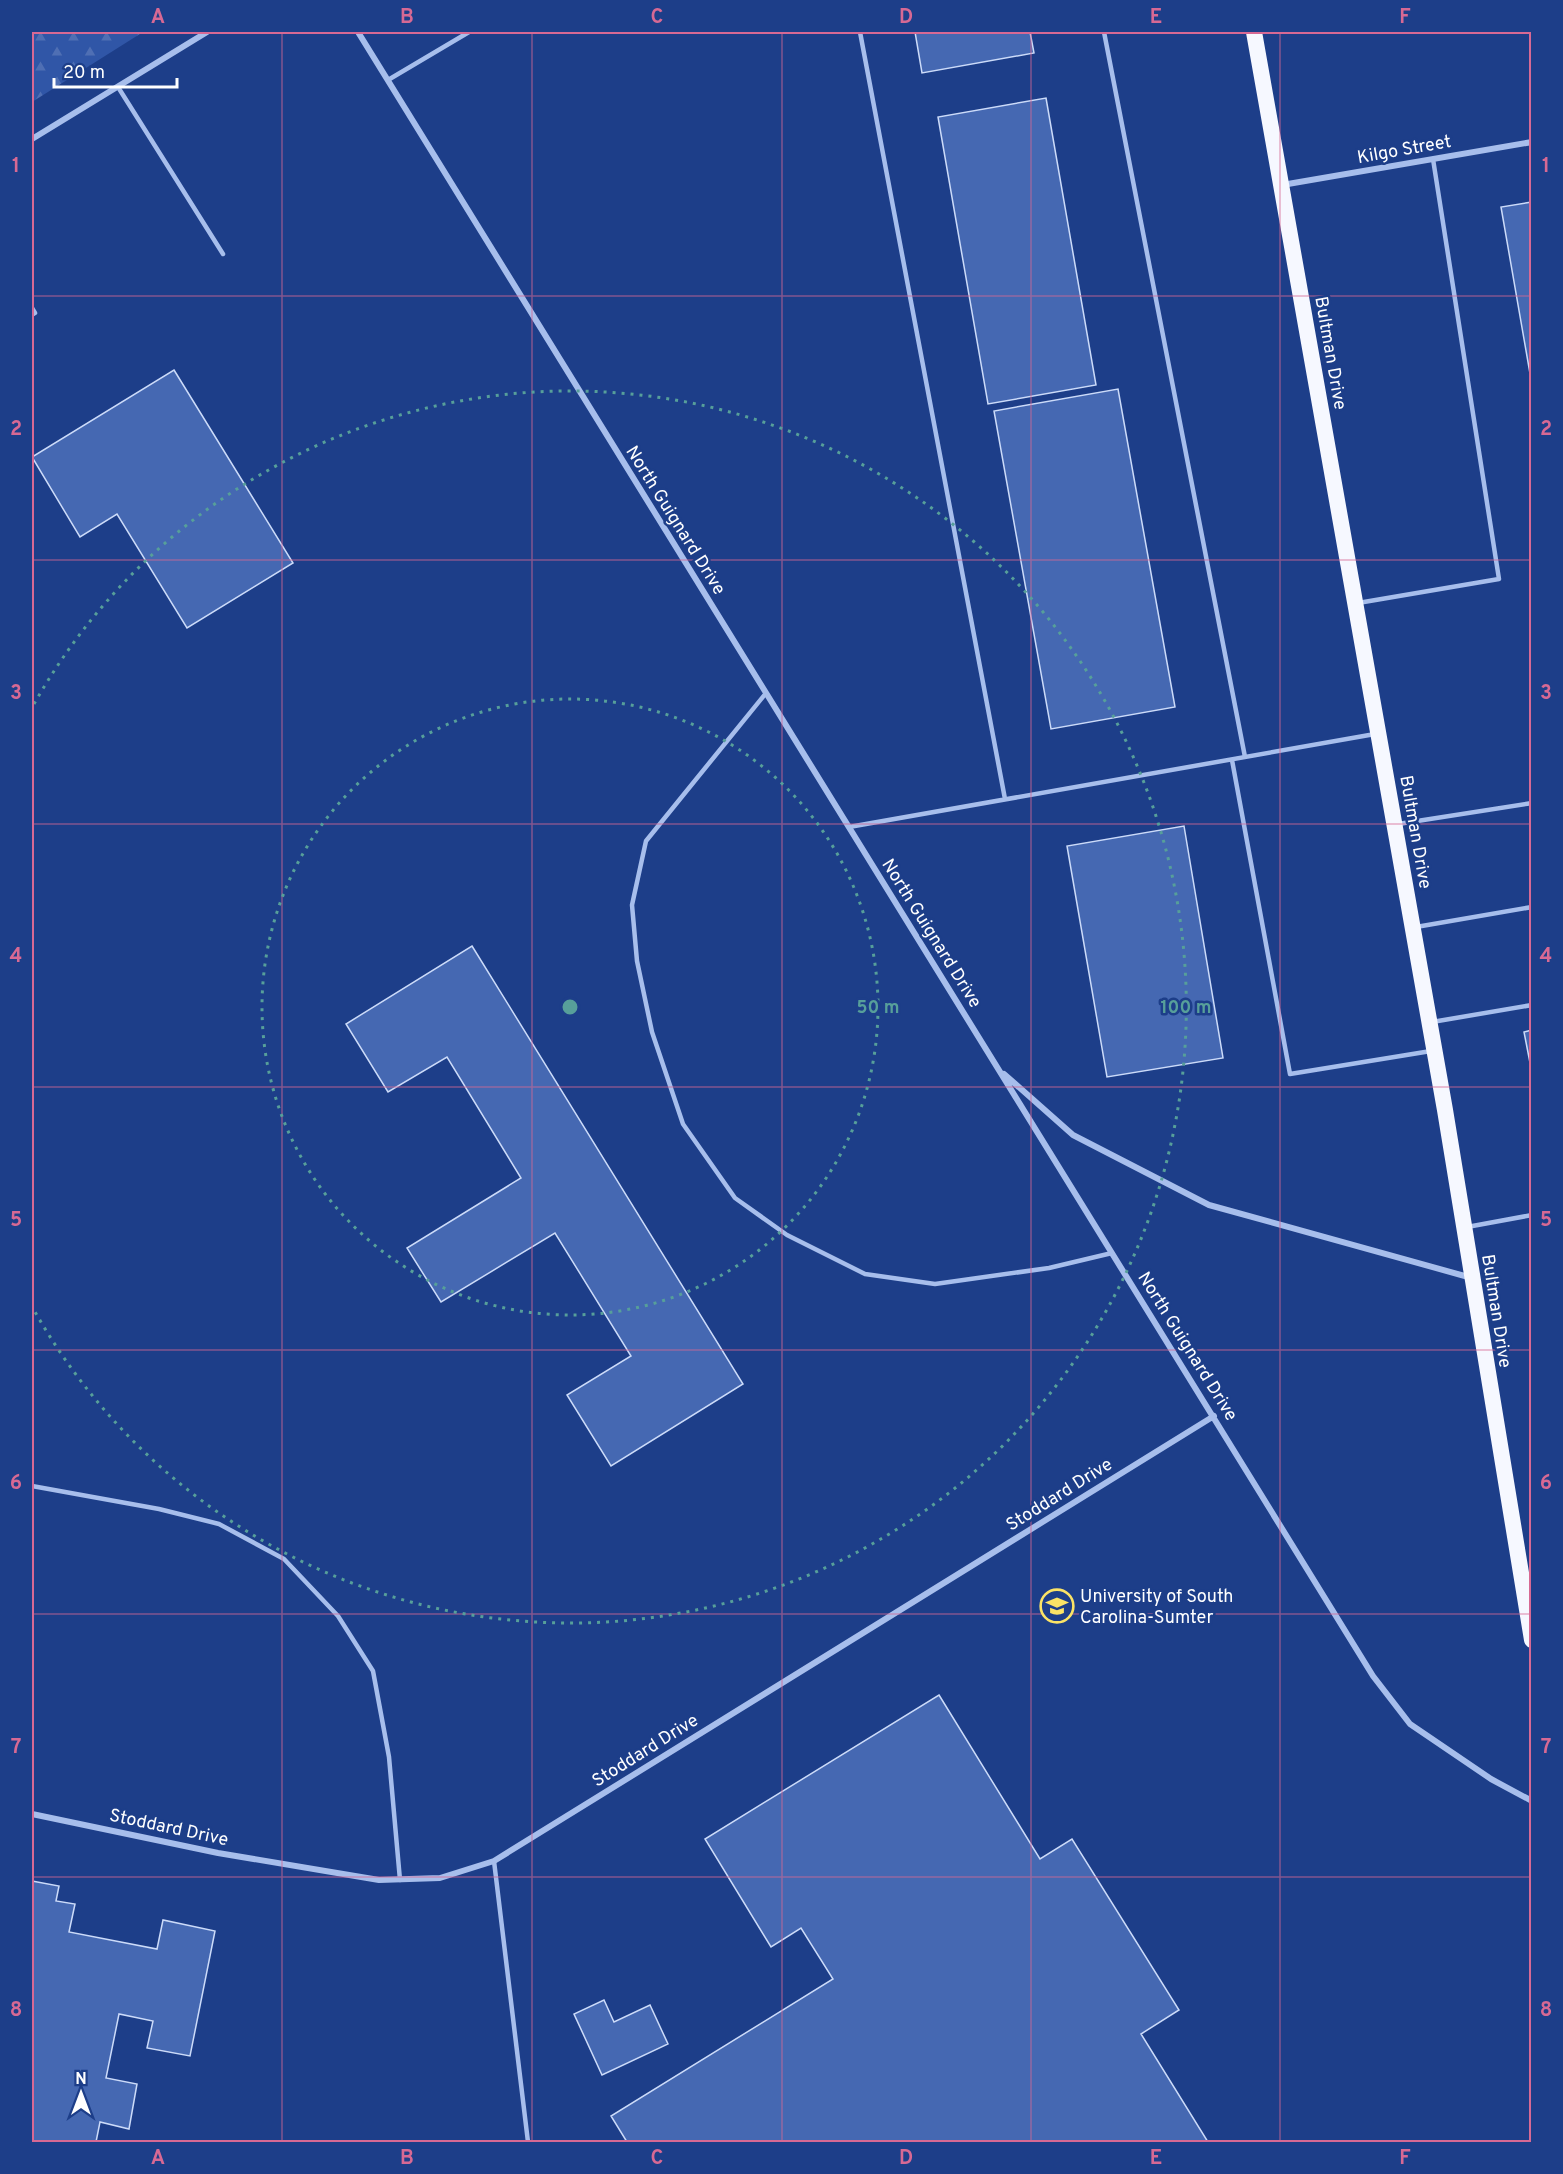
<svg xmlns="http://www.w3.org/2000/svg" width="1563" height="2174" font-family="Overpass,sans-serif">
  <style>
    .forest { fill: url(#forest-firs) }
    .building { fill: #4568b2; stroke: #ccdbf9; stroke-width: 1.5 }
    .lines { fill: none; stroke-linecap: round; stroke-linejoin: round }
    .service { stroke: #a7beec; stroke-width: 4.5 }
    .minor { stroke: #a7beec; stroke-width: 6 }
    .trunk { stroke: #f6f8ff; stroke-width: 16 }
    .grid { fill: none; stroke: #d76994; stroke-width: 1.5; stroke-opacity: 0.55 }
    .ring { fill: none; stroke: #579f9a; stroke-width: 3; stroke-dasharray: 3 6 }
    .labels { text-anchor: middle; stroke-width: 5; stroke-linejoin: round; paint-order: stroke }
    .street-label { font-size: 18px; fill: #fff; stroke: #1d3e89 }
    .poi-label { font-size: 18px; fill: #fff; stroke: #1d3e89; text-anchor: start }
    .centre { fill: #579f9a; stroke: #1d3e89; stroke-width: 3 }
    .ring-label { font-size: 18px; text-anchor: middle; font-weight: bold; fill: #579f9a; stroke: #1d3e89; stroke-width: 5; stroke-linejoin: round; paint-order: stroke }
    .neatline { fill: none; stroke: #d76994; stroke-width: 2 }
    .grid-label { font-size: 20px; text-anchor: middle; font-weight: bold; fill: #d76994 }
  </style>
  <defs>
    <pattern id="forest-firs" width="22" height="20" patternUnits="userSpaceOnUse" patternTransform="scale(1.5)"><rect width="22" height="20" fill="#3056a7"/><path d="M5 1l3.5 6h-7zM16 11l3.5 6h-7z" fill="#4f6fb4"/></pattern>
  </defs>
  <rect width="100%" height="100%" fill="#1d3e89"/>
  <path class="forest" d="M 32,32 L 143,32 L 32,102 Z"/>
  <path class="building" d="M 915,32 L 1030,32 L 1034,53 L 922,73 Z
    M 1046,98 L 1096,385 L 988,404 L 938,117 Z
    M 1532,202 L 1532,385 L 1501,207 Z
    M 174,370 L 293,563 L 187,628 L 117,514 L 80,537 L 32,457 Z
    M 1118,389 L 1175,707 L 1051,729 L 994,411 Z
    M 1184,826 L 1223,1058 L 1107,1077 L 1067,846 Z
    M 472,946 L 743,1384 L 611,1466 L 567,1395 L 631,1356 L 555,1233 L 441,1302 L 407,1248 L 521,1178 L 447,1057 L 388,1092 L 346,1024 Z
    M 1532,1030 L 1532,1073 L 1524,1032 Z
    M 939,1695 L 1040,1859 L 1072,1839 L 1179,2010 L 1141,2034 L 1208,2142 L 627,2142 L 611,2116 L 833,1979 L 801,1928 L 771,1947 L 705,1839 Z
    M 32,1881 L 59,1886 L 56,1901 L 75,1904 L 69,1932 L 157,1949 L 163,1920 L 215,1931 L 190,2056 L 147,2048 L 153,2021 L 119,2014 L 106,2078 L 137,2084 L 129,2129 L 100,2122 L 96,2142 L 32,2142 Z
    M 604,2000 L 614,2022 L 650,2005 L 668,2044 L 602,2075 L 574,2014 Z"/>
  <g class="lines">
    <path class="service" d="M 860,32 L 1005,799
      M 1104,32 L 1245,757
      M 388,80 L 469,32
      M 118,87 L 223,254
      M 32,308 L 35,313 L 32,315
      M 1358,603 L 1499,579 L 1433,159
      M 766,693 L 646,841 L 632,905 L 637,961 L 652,1032 L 683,1124 L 735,1198 L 787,1235 L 865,1274 L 935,1284 L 1049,1268 L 1112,1253
      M 1232,760 L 1290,1074 L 1431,1051
      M 1398,824 L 1532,803
      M 849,827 L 1375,734
      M 1416,927 L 1532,907
      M 1432,1022 L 1532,1005
      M 1467,1227 L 1532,1215
      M 32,1486 L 159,1509 L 219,1524 L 284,1559 L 338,1616 L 373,1671 L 389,1757 L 400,1880
      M 494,1861 L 528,2142"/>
    <path class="minor" d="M 358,32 L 1373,1676 L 1410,1724 L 1491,1779 L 1532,1801
      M 32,139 L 207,32
      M 1282,185 L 1532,142
      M 1004,1074 L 1073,1135 L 1209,1205 L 1472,1278
      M 32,1814 L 218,1853 L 379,1880 L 440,1878 L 494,1861 L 1214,1416"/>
    <path class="trunk" d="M 1254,32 L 1445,1110 L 1532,1640"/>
  </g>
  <path class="grid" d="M 282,32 L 282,2142M 532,32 L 532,2142M 782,32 L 782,2142M 1031,32 L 1031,2142M 1280,32 L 1280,2142M 32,296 L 1532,296M 32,560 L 1532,560M 32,824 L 1532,824M 32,1087 L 1532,1087M 32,1350 L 1532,1350M 32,1614 L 1532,1614M 32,1877 L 1532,1877"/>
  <g class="ring">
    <circle cx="570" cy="1007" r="308"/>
    <path d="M34 704A616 616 0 1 1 34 1310"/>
  </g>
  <defs>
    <g id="university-ring" transform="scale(1.725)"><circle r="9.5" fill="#1d3e89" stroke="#fbe366" stroke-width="1.5"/><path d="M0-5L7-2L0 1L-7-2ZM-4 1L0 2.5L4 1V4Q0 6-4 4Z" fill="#fbe366"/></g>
  </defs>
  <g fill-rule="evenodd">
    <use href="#university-ring" x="1057" y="1606"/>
  </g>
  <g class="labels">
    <g class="street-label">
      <text transform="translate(1404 149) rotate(-10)" y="6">Kilgo Street</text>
      <text transform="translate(1331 353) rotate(80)" y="6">Bultman Drive</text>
      <text transform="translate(676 520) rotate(58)" y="6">North Guignard Drive</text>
      <text transform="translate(1416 832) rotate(80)" y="6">Bultman Drive</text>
      <text transform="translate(932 933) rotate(58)" y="6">North Guignard Drive</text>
      <text transform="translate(1497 1311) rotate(81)" y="6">Bultman Drive</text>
      <text transform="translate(1188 1346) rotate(58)" y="6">North Guignard Drive</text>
      <text transform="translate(1059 1494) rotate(-32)" y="6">Stoddard Drive</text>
      <text transform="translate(645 1750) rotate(-32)" y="6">Stoddard Drive</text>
      <text transform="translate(169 1827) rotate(12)" y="6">Stoddard Drive</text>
    </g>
    <g class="poi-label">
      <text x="1080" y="1602">University of South<tspan x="1080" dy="21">Carolina-Sumter</tspan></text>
    </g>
  </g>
  <circle cx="570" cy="1007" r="9" class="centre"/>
  <g class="ring-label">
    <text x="878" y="1013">50 m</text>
    <text x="1186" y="1013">100 m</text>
  </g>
  <rect width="1563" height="2174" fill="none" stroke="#1d3e89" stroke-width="66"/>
  <g transform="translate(81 2093)" stroke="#1d3e89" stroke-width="4.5" paint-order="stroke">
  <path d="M0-4.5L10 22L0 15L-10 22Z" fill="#ffffff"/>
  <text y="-9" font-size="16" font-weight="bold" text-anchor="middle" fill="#ffffff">N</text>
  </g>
  <path d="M54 78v9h123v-9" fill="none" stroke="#ffffff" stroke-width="3"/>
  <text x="63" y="78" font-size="18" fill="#ffffff" stroke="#1d3e89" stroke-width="4.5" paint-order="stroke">20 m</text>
  <rect x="33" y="33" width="1497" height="2108" class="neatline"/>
  <g class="grid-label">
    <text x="158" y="23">A</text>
    <text x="407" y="23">B</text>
    <text x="657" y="23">C</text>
    <text x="906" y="23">D</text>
    <text x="1156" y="23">E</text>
    <text x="1405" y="23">F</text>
    <text x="16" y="172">1</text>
    <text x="1546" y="172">1</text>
    <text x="16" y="435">2</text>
    <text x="1546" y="435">2</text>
    <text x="16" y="699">3</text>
    <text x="1546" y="699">3</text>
    <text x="16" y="962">4</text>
    <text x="1546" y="962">4</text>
    <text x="16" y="1226">5</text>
    <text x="1546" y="1226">5</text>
    <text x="16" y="1489">6</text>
    <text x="1546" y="1489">6</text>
    <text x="16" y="1753">7</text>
    <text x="1546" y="1753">7</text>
    <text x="16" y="2016">8</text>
    <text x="1546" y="2016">8</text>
    <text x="158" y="2164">A</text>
    <text x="407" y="2164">B</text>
    <text x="657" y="2164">C</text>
    <text x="906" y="2164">D</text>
    <text x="1156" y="2164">E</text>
    <text x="1405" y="2164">F</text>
  </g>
</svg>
